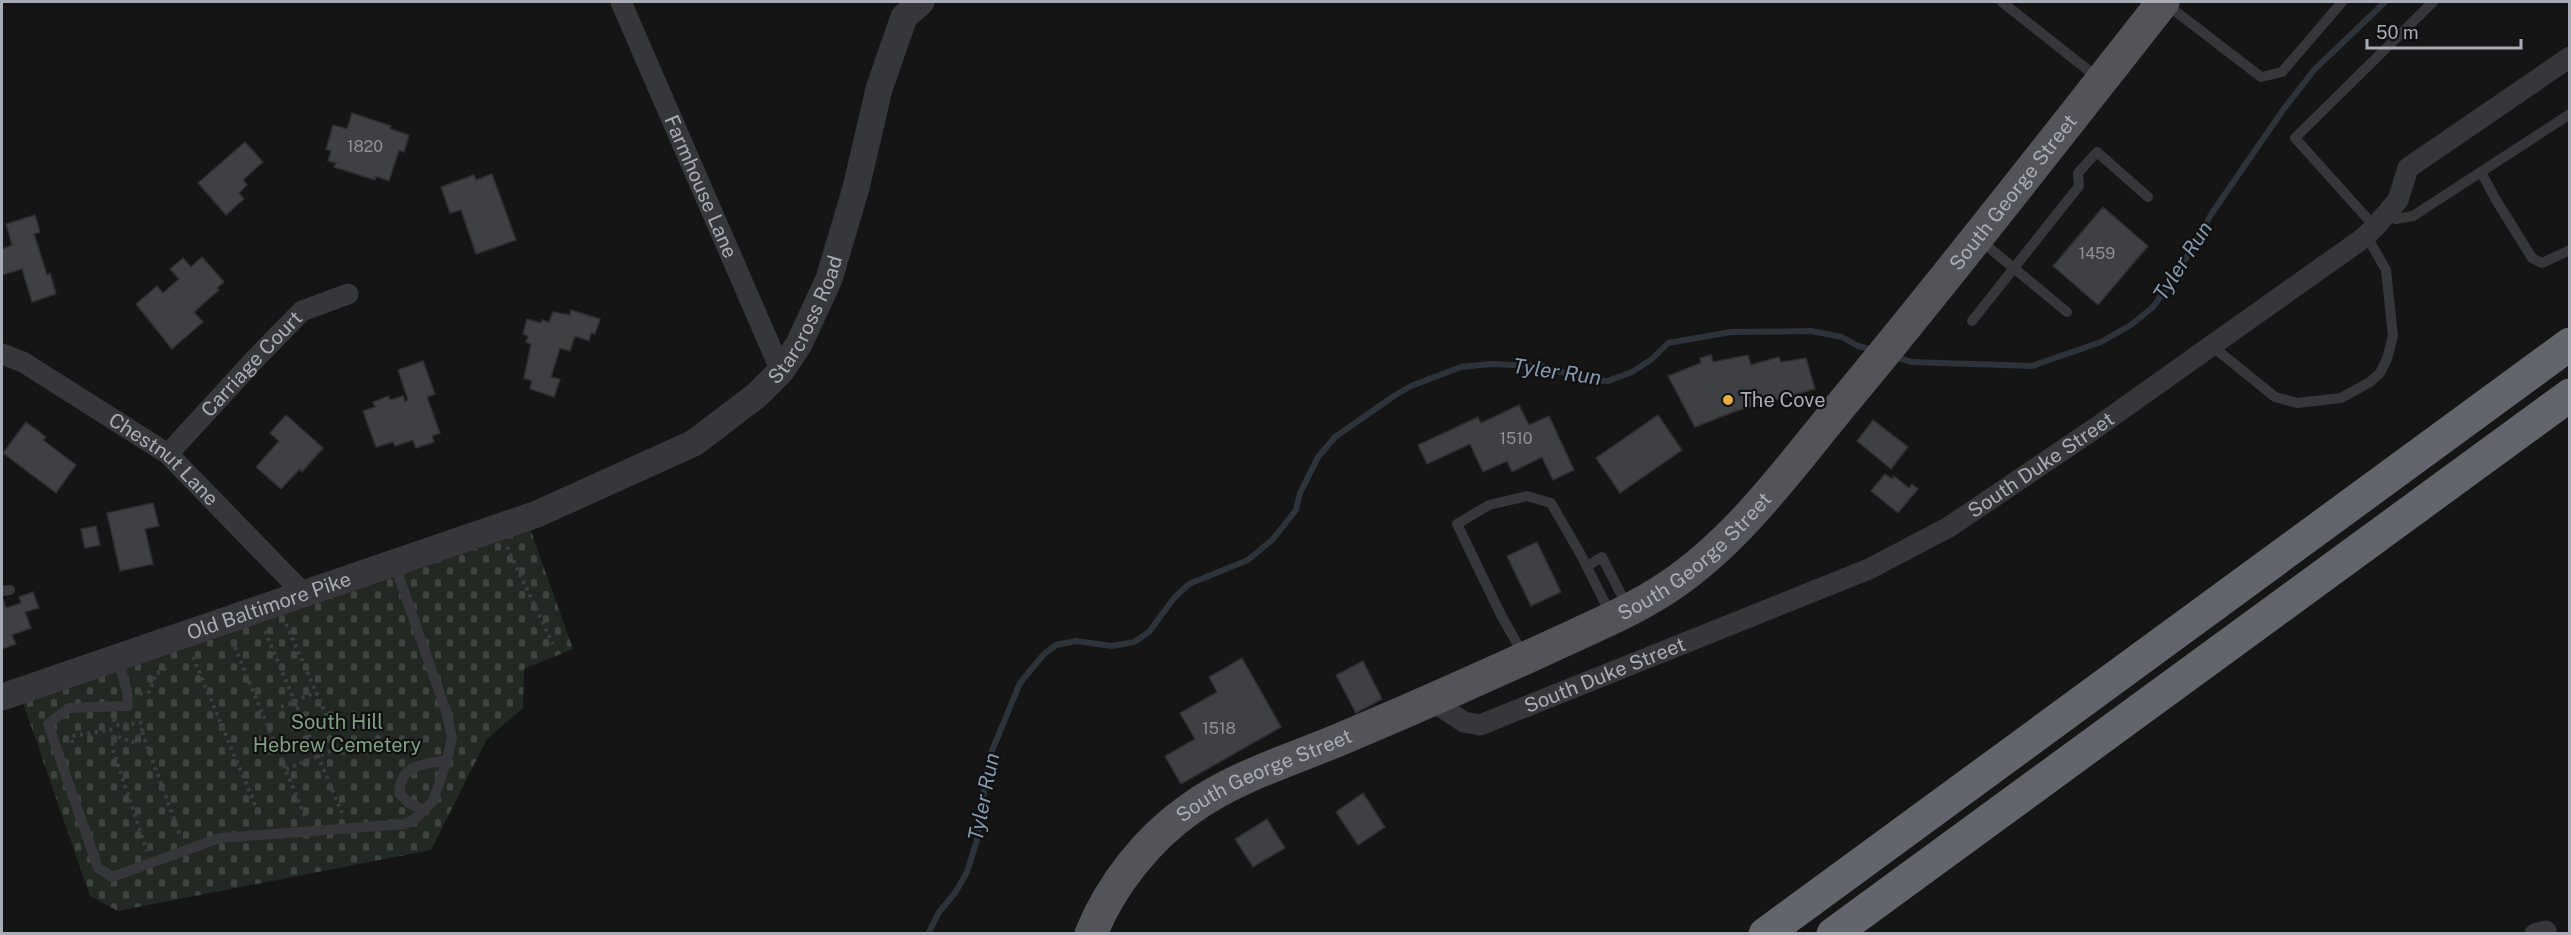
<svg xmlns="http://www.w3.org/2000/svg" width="2571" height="935" font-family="'Public Sans',sans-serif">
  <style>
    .cemetery { fill: url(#cemetery-stones) }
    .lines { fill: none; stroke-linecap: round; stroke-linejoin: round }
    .stream { stroke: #2c333a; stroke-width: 6 }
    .building { fill: #3f4043; stroke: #2f2f32; stroke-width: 1.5 }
    .path { stroke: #3c3e42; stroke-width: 4; stroke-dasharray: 3 4.5; stroke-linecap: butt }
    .service { stroke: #36373b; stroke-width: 10 }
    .minor { stroke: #36373b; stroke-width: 21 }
    .tertiary { stroke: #36373b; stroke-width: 27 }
    .primary { stroke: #52545a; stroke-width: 33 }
    .motorway { stroke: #62656c; stroke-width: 33 }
    .poi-dot { fill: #e8ae3b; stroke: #101011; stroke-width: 2 }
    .labels { text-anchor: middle; stroke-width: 4.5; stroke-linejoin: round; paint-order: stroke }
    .number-label { font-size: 16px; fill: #8d9199 }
    .street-label { font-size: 20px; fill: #a7acb6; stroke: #101011 }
    .poi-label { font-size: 20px; fill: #a7acb6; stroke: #101011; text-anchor: start }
    .park-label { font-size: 20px; fill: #7fa081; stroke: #101011 }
    .water-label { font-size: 21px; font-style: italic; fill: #8099af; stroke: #101011 }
  </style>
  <defs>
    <pattern id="cemetery-stones" width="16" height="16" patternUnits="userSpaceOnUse" patternTransform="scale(1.5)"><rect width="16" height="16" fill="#212922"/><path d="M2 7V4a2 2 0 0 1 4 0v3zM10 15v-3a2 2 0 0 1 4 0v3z" fill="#3e4540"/></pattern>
  </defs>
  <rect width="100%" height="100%" fill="#151516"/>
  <path class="cemetery" d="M 528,523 L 573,649 L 524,669 L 523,708 L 487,739 L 431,850 L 118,911 L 90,896 L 22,700 Z"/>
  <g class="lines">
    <path class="stream" d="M 1895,357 L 1912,362 L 2032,366 L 2101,342 L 2131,325 L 2153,307 L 2178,272 L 2212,213 L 2283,110 L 2315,69 L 2385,2
      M 928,934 L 939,912 L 955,893 L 967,872 L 977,840 L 989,758 L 1020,683 L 1044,654 L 1056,645 L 1076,641 L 1112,646 L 1134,642 L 1149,632 L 1174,598 L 1189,584 L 1248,560 L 1273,539 L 1296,510 L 1300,493 L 1318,457 L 1335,437 L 1394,396 L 1411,386 L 1461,367 L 1491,364 L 1541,366 L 1589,380 L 1608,381 L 1632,372 L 1652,359 L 1668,343 L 1731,332 L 1811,331 L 1842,337 L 1858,346 L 1874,350"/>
  </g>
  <path class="building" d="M 352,113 L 391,126 L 390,129 L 409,135 L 404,152 L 399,150 L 389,181 L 376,176 L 375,180 L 334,167 L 336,163 L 328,161 L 331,151 L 326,149 L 333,125 L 347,129 Z
    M 245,142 L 263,162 L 243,180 L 247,185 L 239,193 L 244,199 L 226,215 L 198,183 Z
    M 492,174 L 516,240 L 476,254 L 461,210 L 450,213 L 441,187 L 474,175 L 476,180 Z
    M 2103,207 L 2148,246 L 2098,305 L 2053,266 Z
    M 35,215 L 40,232 L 34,234 L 47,275 L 50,273 L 56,294 L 32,302 L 22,269 L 2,275 L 2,249 L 12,245 L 6,224 Z
    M 202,257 L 224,282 L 217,288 L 219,290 L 194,312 L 203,322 L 172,349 L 136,304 L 157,286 L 163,293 L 179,279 L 170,269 L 183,258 L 191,267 Z
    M 571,310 L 600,319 L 595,334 L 591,333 L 589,341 L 575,336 L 570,351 L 560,348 L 551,377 L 560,379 L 554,397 L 530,389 L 532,381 L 524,378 L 531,344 L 526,342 L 528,336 L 523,334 L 527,319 L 541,323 L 542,320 L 549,322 L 553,312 L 570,315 Z
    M 1711,355 L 1713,362 L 1748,355 L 1751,365 L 1779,357 L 1781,362 L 1806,358 L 1815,389 L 1736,411 L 1695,427 L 1668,376 L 1701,363 L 1700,358 Z
    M 423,361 L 435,394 L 427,397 L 440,433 L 432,436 L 434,442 L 416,448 L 413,440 L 395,446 L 393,442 L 376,447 L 363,411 L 375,407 L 373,402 L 389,396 L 390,400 L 403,396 L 405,402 L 408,400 L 398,370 Z
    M 1519,405 L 1529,425 L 1549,416 L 1574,470 L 1553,480 L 1542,457 L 1512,472 L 1507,461 L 1483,472 L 1470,444 L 1427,464 L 1418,445 L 1478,417 L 1481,423 Z
    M 286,415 L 323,448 L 302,472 L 300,469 L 281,489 L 256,467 L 279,441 L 270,433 Z
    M 1658,415 L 1682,450 L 1620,493 L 1596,458 Z
    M 1873,420 L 1908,447 L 1891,469 L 1857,441 Z
    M 26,422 L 46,437 L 43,440 L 76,465 L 56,493 L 3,453 Z
    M 1885,474 L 1892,479 L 1894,476 L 1909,488 L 1912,484 L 1918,489 L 1898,513 L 1871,491 Z
    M 153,503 L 159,526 L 145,529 L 153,564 L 120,571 L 107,513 Z
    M 96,526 L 100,545 L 85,548 L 81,529 Z
    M 1537,542 L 1561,592 L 1531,606 L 1507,556 Z
    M 33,592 L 39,608 L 25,612 L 31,628 L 12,635 L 16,644 L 2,649 L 2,597 L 6,608 L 21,603 L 19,597 Z
    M 1242,658 L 1281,727 L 1181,784 L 1165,756 L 1195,739 L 1180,713 L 1217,692 L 1209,677 Z
    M 1363,661 L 1382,699 L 1356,713 L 1336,675 Z
    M 1363,793 L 1385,827 L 1358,845 L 1336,812 Z
    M 1267,819 L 1285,848 L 1253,867 L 1235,839 Z"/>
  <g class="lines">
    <path class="path" d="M 507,547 L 553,644
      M 286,624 L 331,726
      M 265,631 L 342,813
      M 232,640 L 306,819
      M 193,657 L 259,814
      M 140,694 L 149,692 L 156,674 L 166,668
      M 281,707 L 316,692
      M 114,719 L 115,725 L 141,723 L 142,732 L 133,742 L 114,735 L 112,747 L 147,851
      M 142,732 L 181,838
      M 72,743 L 72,736 L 114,729
      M 286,769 L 331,751"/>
    <path class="service" d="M 2002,2 L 2098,78
      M 2166,4 L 2261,77 L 2282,72 L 2342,2
      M 2481,172 L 2496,200 L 2532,258 L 2542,263 L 2570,250
      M 2386,214 L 2396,219 L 2413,216 L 2570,114
      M 2375,227 L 2295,138 L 2433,2
      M 1981,241 L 2067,312
      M 1972,321 L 2079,186 L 2078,173 L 2097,152 L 2148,197
      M 2212,346 L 2275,397 L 2297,403 L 2341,398 L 2370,382 L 2380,373 L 2387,359 L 2393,336 L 2386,270 L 2366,235
      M 1587,566 L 1602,557 L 1627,606
      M 2,591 L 10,590
      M 1523,654 L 1501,615 L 1457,524 L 1489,505 L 1527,496 L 1551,503 L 1581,555 L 1611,615
      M 117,657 L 127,691 L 128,706 L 69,708 L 48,724 L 98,868 L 112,877 L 220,838 L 405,824 L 415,819 L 433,801 L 447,760 L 452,738 L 446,711 L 394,563
      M 423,810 L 409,803 L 399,793 C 401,763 423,765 447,760"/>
    <g class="minor">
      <path id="s1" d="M 621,2 L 781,371"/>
      <path id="s2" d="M 2,354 L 23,362 L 168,454 L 303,593"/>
      <path id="s3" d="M 168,454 L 255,359 L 302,311 L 348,294"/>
      <path id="s4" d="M 1432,701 L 1464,722 L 1480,725 L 1869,569 L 1949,527 L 2097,427 L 2362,239 L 2375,227 L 2398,200 L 2408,168 L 2570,57"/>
      <path d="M 2535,934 L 2546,931"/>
    </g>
    <path class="tertiary" id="s5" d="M 2,697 L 537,514 L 694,443 L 757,395 L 781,371 L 799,344 L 829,279 L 856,188 L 879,89 L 904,17 L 921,2"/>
    <path class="primary" id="s6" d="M 1091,934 C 1110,886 1148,838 1190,809 C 1233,778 1287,761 1336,741 C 1406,712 1475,681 1543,650 C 1585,630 1629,613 1668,587 C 1740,539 1793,463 1848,397 C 1956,267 2059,134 2163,2"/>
    <path class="motorway" d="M 1765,934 L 2570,344
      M 1833,934 L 2570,395"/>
  </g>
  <circle class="poi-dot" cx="1728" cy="400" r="6"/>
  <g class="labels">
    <g class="number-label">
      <text x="365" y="152">1820</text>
      <text x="2097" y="259">1459</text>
      <text x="1516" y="444">1510</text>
      <text x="1219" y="734">1518</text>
    </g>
    <g class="street-label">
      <text dy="7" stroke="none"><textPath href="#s1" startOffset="201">Farmhouse Lane</textPath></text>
      <text dy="7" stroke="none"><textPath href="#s6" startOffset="1215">South George Street</textPath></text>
      <text dy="7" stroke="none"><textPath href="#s5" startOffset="908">Starcross Road</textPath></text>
      <text dy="7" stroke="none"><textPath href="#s3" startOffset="123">Carriage Court</textPath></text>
      <text dy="7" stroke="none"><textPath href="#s2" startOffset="194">Chestnut Lane</textPath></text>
      <text dy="7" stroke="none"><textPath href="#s4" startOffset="675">South Duke Street</textPath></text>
      <text dy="7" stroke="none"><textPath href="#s6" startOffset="729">South George Street</textPath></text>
      <text dy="7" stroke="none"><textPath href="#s5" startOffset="282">Old Baltimore Pike</textPath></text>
      <text dy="7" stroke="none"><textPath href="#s4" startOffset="189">South Duke Street</textPath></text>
      <text dy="7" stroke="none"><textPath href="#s6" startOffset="243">South George Street</textPath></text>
    </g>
    <g class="poi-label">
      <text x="1740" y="407">The Cove</text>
    </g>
    <g class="park-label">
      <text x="337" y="729">South Hill<tspan x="337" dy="23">Hebrew Cemetery</tspan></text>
    </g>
    <g class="water-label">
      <text transform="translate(2183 261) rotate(-57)" y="7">Tyler Run</text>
      <text transform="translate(1557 372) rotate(8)" y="7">Tyler Run</text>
      <text transform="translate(984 797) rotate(-79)" y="7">Tyler Run</text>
    </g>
  </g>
  <rect width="2571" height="935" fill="none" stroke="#a7acb6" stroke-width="6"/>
  <path d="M2367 39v9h154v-9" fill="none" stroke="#a7acb6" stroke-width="3"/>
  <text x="2376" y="39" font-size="18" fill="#a7acb6" stroke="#101011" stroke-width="4.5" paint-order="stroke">50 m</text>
</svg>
